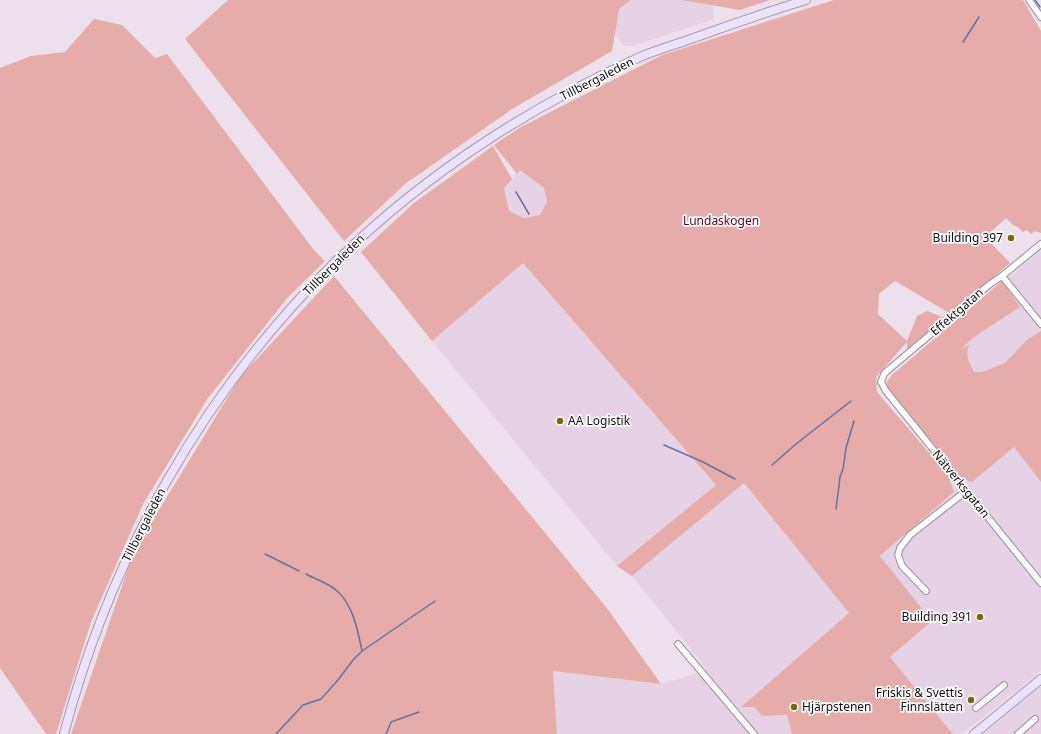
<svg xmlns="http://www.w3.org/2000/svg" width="1041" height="734" font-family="'Noto Sans',sans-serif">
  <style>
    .built { fill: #e5d3e5 }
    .green { fill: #e5aca9 }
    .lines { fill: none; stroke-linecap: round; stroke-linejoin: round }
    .stream { stroke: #6372a3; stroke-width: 1.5 }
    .street-casing { stroke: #a69aa6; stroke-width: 8 }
    .secondary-casing { stroke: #a69aa6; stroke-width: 10 }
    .street { stroke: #fff; stroke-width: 5.5 }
    .secondary { stroke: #ebe2fd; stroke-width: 8 }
    .poi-dot { fill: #726d0c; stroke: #fff; stroke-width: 1.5 }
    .labels { text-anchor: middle; stroke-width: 3.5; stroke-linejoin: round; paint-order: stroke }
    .street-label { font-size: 12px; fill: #110d11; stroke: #fff }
    .park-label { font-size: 12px; fill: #670010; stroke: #fff }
    .poi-label { font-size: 12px; fill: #110d11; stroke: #fff; text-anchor: end }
  </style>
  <rect width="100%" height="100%" fill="#ece0ec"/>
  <path class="built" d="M 631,0 L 681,0 L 713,6 L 714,19 L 632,46 L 624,46 L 614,33 L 619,9 Z
    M 520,170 L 544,188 L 547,202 L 540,215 L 524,218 L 509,211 L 504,188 Z
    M 1041,250 L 1041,671 L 962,734 L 953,734 L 890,657 L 932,621 L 880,556 L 900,540 L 953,492 L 946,467 L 888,389 L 887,382 L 892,375 Z
    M 523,262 L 716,485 L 617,566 L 432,341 Z
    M 744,483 L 849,613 L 741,707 L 754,707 L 763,716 L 788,715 L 792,734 L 557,734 L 553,671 L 661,684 L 703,672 L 707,669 L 632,576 Z
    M 1041,686 L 1041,734 L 983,734 Z"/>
  <path class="green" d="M 228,0 L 631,0 L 619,9 L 612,51 L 512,109 L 405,184 L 344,241 L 185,39 Z
    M 681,0 L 770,0 L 740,10 Z
    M 834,0 L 1023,0 L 1041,31 L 1041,233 L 1035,231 L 1031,234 L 1027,230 L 1023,232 L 1018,227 L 1013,225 L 1006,218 L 985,237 L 1010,263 L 951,314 L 895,281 L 879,294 L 878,314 L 907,341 L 917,316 L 927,311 L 945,318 L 907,349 L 907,342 L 876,377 L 877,392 L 948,475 L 954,492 L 880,556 L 932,621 L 890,657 L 953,734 L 792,734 L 787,715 L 762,716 L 754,707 L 741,707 L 849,613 L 744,483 L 632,576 L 617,566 L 716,485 L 523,263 L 432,341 L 361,252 L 414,203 L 493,146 L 512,179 L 504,188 L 509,211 L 524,218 L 540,215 L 547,202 L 544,188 L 520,170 L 517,174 L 494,145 L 519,128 L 662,55 Z
    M 94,19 L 122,25 L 155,58 L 167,54 L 313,249 L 325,261 L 288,297 L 208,398 L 143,504 L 91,622 L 56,734 L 46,734 L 0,668 L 0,68 L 31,56 L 65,52 Z
    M 334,276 L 606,607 L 661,684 L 553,671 L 557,734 L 71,734 L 134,551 L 240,377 Z
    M 1002,281 L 1020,307 L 974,337 L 961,349 L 969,345 C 965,356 969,362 974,372 L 982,372 L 1005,363 L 1027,340 L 1041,331 L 1041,482 L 1014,447 L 972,482 L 959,477 L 888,389 L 887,382 L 892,375 Z"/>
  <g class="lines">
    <path class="stream" d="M 1035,0 L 1040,7
      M 963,42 L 979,17
      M 516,192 L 529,214
      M 664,445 L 703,462 L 735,479
      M 772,465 L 796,444 L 851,401
      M 836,509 L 840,477 L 843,469 L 846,448 L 854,421
      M 265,554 L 299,571
      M 306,574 C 315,579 328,583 336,590 C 353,604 358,631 362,651 L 435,601
      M 276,734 L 303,705 L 321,699 L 338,680 L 353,660 L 362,651
      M 386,734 L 391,722 L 419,712"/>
    <g class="street-casing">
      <path id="street" d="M 1029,0 L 1041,17
        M 1041,244 L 1002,276 L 990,284 L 887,371 L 884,374 L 881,382 L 886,391 L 1041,583
        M 1002,276 L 1041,324
        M 926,591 L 902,566 L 898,555 L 900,548 L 910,535 L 966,491
        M 678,644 L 754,734
        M 976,708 L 1004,685
        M 1018,734 L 1035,719"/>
    </g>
    <g class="secondary-casing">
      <path id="secondary" d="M 64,734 C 110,558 202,394 331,266 C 337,259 345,254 351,247 C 435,168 534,105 640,57 C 656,50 674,45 691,39 C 729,25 767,12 806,0
        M 974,734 L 1041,679"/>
    </g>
    <use href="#street" class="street"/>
    <use href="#secondary" class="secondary"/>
  </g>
  <g class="poi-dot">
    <circle cx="1011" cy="238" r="4"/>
    <circle cx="560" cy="421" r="4"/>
    <circle cx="980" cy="617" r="4"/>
    <circle cx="971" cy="700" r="4"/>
    <circle cx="794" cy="707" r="4"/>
  </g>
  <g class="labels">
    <g class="street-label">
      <text transform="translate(597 79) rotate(-27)" y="4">Tillbergaleden</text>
      <text transform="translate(334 265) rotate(-45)" y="4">Tillbergaleden</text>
      <text transform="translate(957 312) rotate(-41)" y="4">Effektgatan</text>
      <text transform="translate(961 484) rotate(51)" y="4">Nätverksgatan</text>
      <text transform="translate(144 525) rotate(-63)" y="4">Tillbergaleden</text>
    </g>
    <g class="park-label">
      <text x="721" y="225">Lundaskogen</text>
    </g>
    <g class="poi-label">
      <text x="1003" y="242">Building 397</text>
      <text x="568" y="425" text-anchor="start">AA Logistik</text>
      <text x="972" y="621">Building 391</text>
      <text x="963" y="697">Friskis &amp; Svettis<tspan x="963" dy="14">Finnslätten</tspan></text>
      <text x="802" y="711" text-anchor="start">Hjärpstenen</text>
    </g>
  </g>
</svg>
